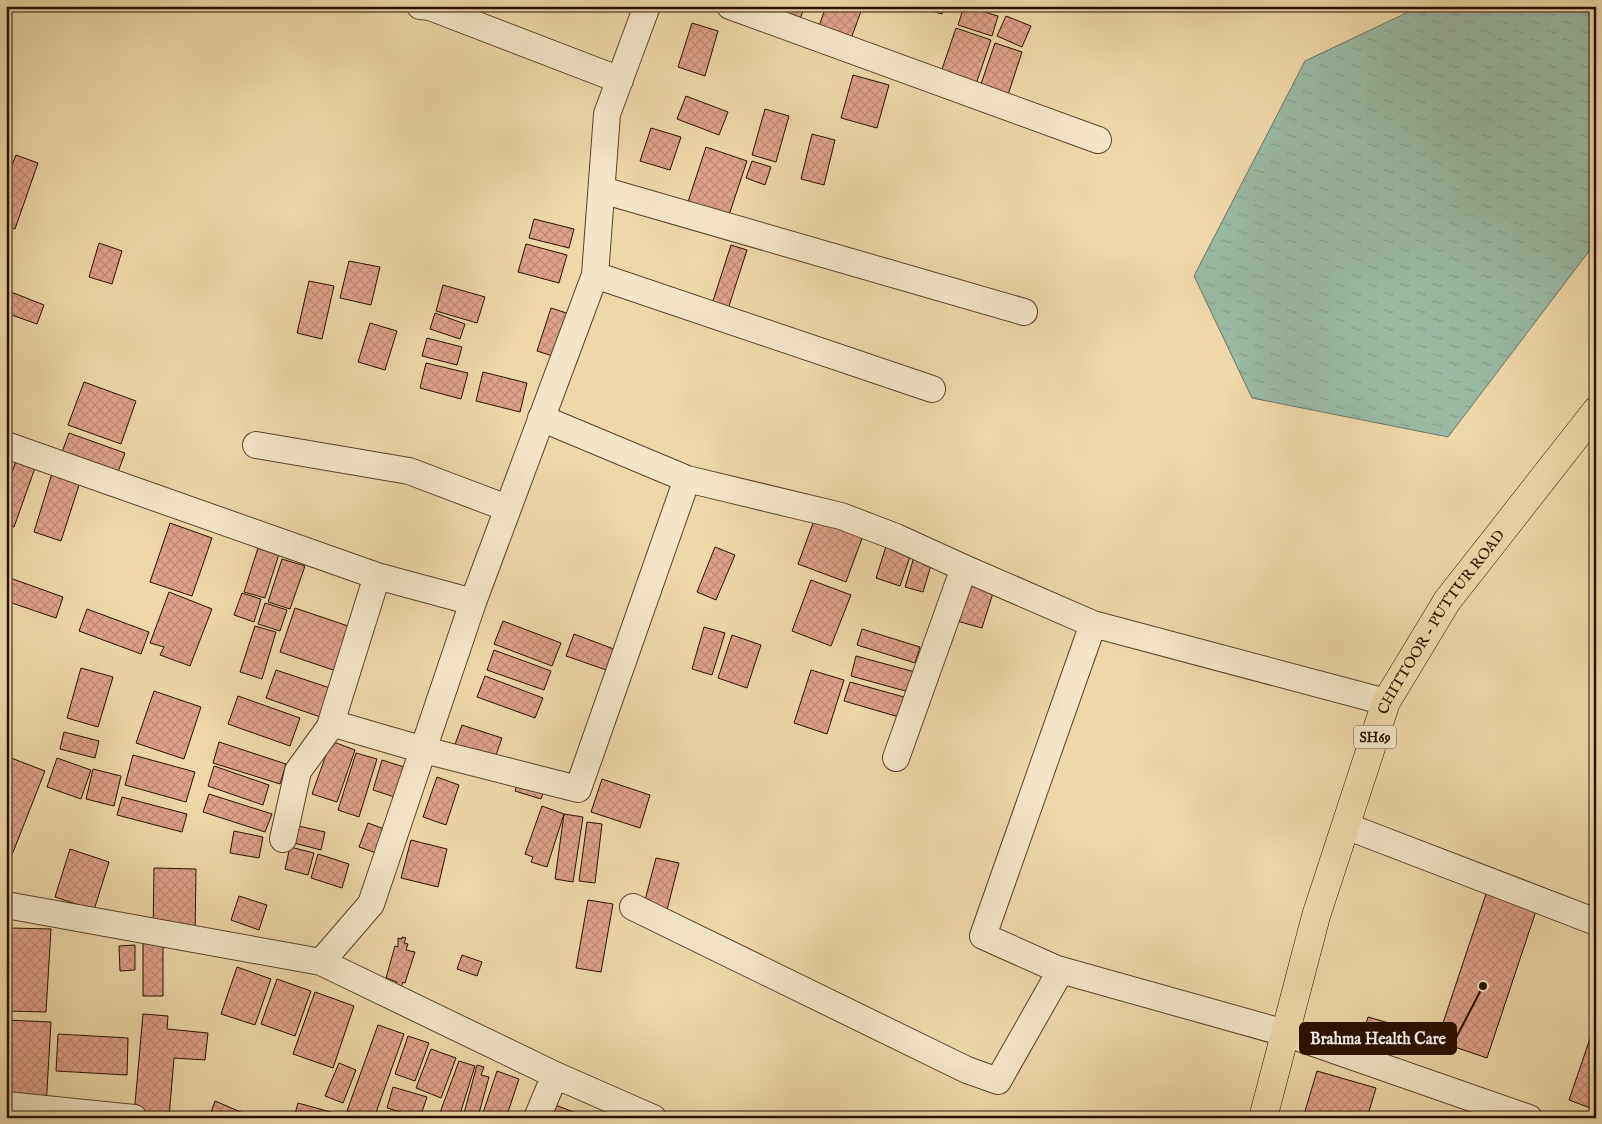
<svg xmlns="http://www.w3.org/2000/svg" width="1602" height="1124" font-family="'IM FELL English',serif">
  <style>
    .water { fill: url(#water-ripples); stroke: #6d7662 }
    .building { fill: url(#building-cross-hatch); stroke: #2a1000 }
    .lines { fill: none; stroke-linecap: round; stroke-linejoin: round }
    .street-casing { stroke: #5b422a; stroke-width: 28 }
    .primary-casing { stroke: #2a1000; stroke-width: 29 }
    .street { stroke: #f5e5c7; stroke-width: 26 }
    .primary { stroke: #efd7a9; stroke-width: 28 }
    .labels { text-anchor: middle; stroke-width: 4; stroke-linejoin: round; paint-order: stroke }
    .shield { fill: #f5e5c7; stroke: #67503c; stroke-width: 1 }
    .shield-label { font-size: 14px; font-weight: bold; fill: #2a1000 }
    .street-label { font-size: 15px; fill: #2a1000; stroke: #f5e5c7 }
    .leader { fill: none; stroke: #2a1000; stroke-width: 2 }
    .callout-dot { fill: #2a1000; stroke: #f5e5c7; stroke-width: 2 }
    .callout { fill: #2a1000; stroke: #2a1000; stroke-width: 2 }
    .callout-label { font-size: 16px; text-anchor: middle; font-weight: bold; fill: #fff }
  </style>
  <defs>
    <pattern id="water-ripples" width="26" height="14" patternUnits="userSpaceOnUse" patternTransform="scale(1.25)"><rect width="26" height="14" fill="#9abaa4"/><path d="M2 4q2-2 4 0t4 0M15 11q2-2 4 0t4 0" fill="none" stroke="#859f8b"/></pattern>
    <pattern id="building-cross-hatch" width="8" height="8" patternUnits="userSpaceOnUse" patternTransform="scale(1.25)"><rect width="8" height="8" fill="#dea28a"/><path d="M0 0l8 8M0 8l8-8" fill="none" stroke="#bf8a75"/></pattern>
  </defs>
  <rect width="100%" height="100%" fill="#efd7a9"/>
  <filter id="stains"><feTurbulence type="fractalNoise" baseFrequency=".004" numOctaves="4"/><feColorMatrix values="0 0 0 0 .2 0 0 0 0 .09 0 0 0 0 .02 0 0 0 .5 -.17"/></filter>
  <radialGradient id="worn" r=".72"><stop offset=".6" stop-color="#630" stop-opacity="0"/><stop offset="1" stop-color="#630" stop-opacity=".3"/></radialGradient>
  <path class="water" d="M 1421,6 L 1596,6 L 1596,242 L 1448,437 L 1252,398 L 1194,276 L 1305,61 Z"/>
  <path class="building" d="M 775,6 L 805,6 L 798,24 L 772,13 Z
    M 826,6 L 863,6 L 849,44 L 817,32 Z
    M 914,6 L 945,6 L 942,14 Z
    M 964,6 L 998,16 L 992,36 L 958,25 Z
    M 1006,16 L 1031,26 L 1022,47 L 997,36 Z
    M 692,23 L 718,31 L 705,76 L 678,67 Z
    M 956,28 L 991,40 L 975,87 L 940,75 Z
    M 995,43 L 1022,52 L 1006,101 L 989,95 L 992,87 L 981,84 Z
    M 853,75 L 889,85 L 877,128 L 841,118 Z
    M 686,96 L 728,112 L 719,135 L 677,119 Z
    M 765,109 L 789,116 L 776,162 L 752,155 Z
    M 651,128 L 681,137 L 670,170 L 640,161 Z
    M 812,134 L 835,140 L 824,185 L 801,179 Z
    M 706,147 L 747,161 L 729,215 L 688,202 Z
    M 16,155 L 38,163 L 15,229 L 6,226 L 6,181 Z
    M 752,161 L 771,167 L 765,185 L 746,178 Z
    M 534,219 L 574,229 L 569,248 L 529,238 Z
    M 99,243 L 122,251 L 112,284 L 89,277 Z
    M 526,244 L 567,255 L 559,283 L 518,272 Z
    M 731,245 L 747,250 L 728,309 L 712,304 Z
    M 349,261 L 380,267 L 371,305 L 340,298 Z
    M 309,281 L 334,286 L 322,339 L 297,333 Z
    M 443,285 L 485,297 L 477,323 L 436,311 Z
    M 6,290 L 44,305 L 37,324 L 6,313 Z
    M 551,308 L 582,318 L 568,361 L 537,351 Z
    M 435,313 L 465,324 L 460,339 L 430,329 Z
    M 370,323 L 397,331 L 385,370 L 358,362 Z
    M 427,338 L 462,347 L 457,365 L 422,356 Z
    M 426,363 L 468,373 L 461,399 L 420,388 Z
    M 483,372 L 527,383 L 520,412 L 476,401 Z
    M 84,382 L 136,401 L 121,444 L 68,425 Z
    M 69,433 L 125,453 L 114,483 L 58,463 Z
    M 16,461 L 35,468 L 14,527 L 6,524 L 6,489 Z
    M 53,470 L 81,479 L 61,541 L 34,532 Z
    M 816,515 L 864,533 L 846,582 L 798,564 Z
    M 170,523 L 212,538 L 192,596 L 150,582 Z
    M 888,540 L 913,548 L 900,586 L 876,578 Z
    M 715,547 L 735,555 L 716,600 L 697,592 Z
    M 258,548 L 279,554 L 265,598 L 244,592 Z
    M 914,557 L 932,562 L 923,592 L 905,587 Z
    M 282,559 L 305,566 L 290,609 L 268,602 Z
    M 10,578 L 63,597 L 56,618 L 6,601 L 6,588 Z
    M 811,580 L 851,595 L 831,646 L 792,631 Z
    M 968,585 L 993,593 L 982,628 L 957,621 Z
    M 169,592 L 212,609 L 190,666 L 160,655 L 164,647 L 150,643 Z
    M 242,593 L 261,599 L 254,622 L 234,615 Z
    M 265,603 L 287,610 L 280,631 L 258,624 Z
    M 295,608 L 354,628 L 339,672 L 280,652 Z
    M 87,609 L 149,632 L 141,654 L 79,631 Z
    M 503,621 L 561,643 L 552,666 L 494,644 Z
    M 255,626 L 276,632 L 262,679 L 240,672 Z
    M 704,627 L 725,633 L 712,675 L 692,669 Z
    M 862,629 L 920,647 L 915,663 L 857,645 Z
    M 574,634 L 619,651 L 612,672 L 566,656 Z
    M 732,635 L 761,645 L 747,688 L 718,678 Z
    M 494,650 L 551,671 L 544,690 L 487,670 Z
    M 856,656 L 915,672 L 909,692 L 851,676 Z
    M 81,668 L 113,677 L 98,727 L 67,718 Z
    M 276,670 L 336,690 L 326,719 L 266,698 Z
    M 811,670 L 844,680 L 827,734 L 794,723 Z
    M 485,676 L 543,698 L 535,718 L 477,697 Z
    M 850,682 L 904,697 L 899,717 L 844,701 Z
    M 154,691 L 201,707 L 184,759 L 136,743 Z
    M 238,696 L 300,718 L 290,746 L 228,724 Z
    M 462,725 L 502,738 L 489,775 L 449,761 Z
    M 64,732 L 99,741 L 95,758 L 60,749 Z
    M 331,741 L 355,750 L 337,802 L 312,794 Z
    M 219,742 L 286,764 L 280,784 L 213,763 Z
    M 356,753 L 377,759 L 359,817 L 338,810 Z
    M 133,755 L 195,772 L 186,802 L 125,785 Z
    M 6,756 L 45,771 L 6,870 Z
    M 57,758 L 91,770 L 81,799 L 47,787 Z
    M 382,760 L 423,773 L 413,803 L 373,790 Z
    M 214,766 L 269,785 L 263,805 L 208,786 Z
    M 93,769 L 121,776 L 114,806 L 86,799 Z
    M 520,776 L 546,783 L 541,799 L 515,791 Z
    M 437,777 L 459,785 L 446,825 L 423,817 Z
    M 602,779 L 650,795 L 640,828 L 591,812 Z
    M 209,794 L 272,814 L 265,832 L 203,812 Z
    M 122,797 L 187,814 L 182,832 L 117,815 Z
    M 542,806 L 564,814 L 547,867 L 531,862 L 533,857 L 525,854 Z
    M 564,814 L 583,817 L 573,882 L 555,879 Z
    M 587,822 L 602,824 L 595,883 L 579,881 Z
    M 368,823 L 390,831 L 382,855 L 359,847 Z
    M 294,825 L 325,832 L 321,850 L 290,842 Z
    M 234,831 L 263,837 L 259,858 L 230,853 Z
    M 411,840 L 447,849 L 438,887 L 401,878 Z
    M 290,847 L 314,853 L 308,875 L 285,869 Z
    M 70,849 L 109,862 L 94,910 L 55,897 Z
    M 318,854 L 349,864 L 342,888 L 311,878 Z
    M 656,858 L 679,863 L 667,910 L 644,904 Z
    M 154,868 L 196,869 L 195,935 L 153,935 Z
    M 1489,885 L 1539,902 L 1487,1058 L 1437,1041 Z
    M 239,896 L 267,905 L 259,930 L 231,920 Z
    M 588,900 L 613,904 L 601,972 L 576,968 Z
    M 10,928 L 51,929 L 46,1012 L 6,1011 Z
    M 402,937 L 406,938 L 404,943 L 408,944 L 406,950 L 415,952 L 405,983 L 403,982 L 399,993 L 395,988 L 397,982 L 386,978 L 395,946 L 398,947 L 398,938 L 402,939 Z
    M 143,943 L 163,943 L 163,996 L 143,996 Z
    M 135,945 L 135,970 L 120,971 L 119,946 Z
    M 462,955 L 482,962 L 477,976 L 457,969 Z
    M 237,967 L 271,979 L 255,1025 L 221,1014 Z
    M 277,979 L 311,991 L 295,1036 L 261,1024 Z
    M 315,992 L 354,1006 L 333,1068 L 293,1054 Z
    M 143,1014 L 168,1016 L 167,1029 L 208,1033 L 205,1060 L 174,1058 L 169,1117 L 134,1115 Z
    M 1368,1017 L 1406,1028 L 1399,1052 L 1361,1041 Z
    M 6,1020 L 51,1022 L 46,1107 L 6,1105 Z
    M 1596,1021 L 1596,1100 L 1593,1109 L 1569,1100 Z
    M 378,1025 L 404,1034 L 374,1118 L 367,1118 L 347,1111 Z
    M 58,1034 L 128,1038 L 127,1075 L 56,1071 Z
    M 408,1036 L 429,1043 L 415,1081 L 395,1074 Z
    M 431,1049 L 456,1058 L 441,1098 L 416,1088 Z
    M 459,1061 L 475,1066 L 460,1114 L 469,1118 L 438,1118 Z
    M 339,1063 L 356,1070 L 343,1103 L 325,1096 Z
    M 477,1065 L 484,1067 L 481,1075 L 489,1077 L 478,1117 L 464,1113 Z
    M 497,1071 L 519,1079 L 506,1118 L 488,1118 L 482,1116 Z
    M 1317,1071 L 1376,1088 L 1367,1118 L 1303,1118 Z
    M 393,1087 L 427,1097 L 420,1118 L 387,1108 Z
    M 215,1101 L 255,1118 L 209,1118 Z
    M 298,1103 L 338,1114 L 337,1118 L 294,1118 Z
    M 553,1104 L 589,1118 L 548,1118 Z"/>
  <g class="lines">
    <g class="street-casing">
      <path id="street" d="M 420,6 L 430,7 L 620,80
        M 730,6 L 1098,140
        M 602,190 L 1024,312
        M 595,275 L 932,389
        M 541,418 L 687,479 L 841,516 L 896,537 L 964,568 L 1093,624
        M 6,445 L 377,576
        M 256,445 L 409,471 L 507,508
        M 473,602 L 377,576 L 331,723 L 424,750 L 578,789 L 687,479
        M 1386,702 L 1093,624 L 983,936 L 1057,969 L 1285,1033 L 1529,1118
        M 896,758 L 964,568
        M 1346,826 L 1596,922
        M 283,839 L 298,771 L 332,724
        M 6,905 L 321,962 L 371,904 L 473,602 L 595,275 L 607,114 L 647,6
        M 633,907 L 967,1070 L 998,1081 L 1061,970
        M 321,962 L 555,1075 L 653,1118
        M 6,1105 L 134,1118
        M 537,1118 L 555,1075"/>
    </g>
    <g class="primary-casing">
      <g id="primary">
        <path id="s1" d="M 1263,1118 L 1316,916 L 1386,702 L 1447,601 L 1596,411"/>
      </g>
    </g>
    <use href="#street" class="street"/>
    <use href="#primary" class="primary"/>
  </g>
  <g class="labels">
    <rect class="shield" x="1354" y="725.5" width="42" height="23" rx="4"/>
    <g class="shield-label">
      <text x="1375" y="742">SH69</text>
    </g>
    <g class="street-label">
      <text dy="5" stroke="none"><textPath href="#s1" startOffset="531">CHITTOOR - PUTTUR ROAD</textPath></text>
    </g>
  </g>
  <path class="leader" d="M1483 986L1456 1038"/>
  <circle class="callout-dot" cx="1483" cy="986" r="5"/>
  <rect class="callout" x="1300" y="1023" width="156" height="31" rx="5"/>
  <g class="callout-label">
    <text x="1378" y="1044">Brahma Health Care</text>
  </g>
  <rect width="1602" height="1124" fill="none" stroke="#efd7a9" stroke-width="25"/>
  <rect x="8" y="8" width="1587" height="1109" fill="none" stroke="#2a1000" stroke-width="2.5"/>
  <rect x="12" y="12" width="1577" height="1099" fill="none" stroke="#2a1000"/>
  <rect width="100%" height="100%" filter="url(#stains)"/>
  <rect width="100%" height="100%" fill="url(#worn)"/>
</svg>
